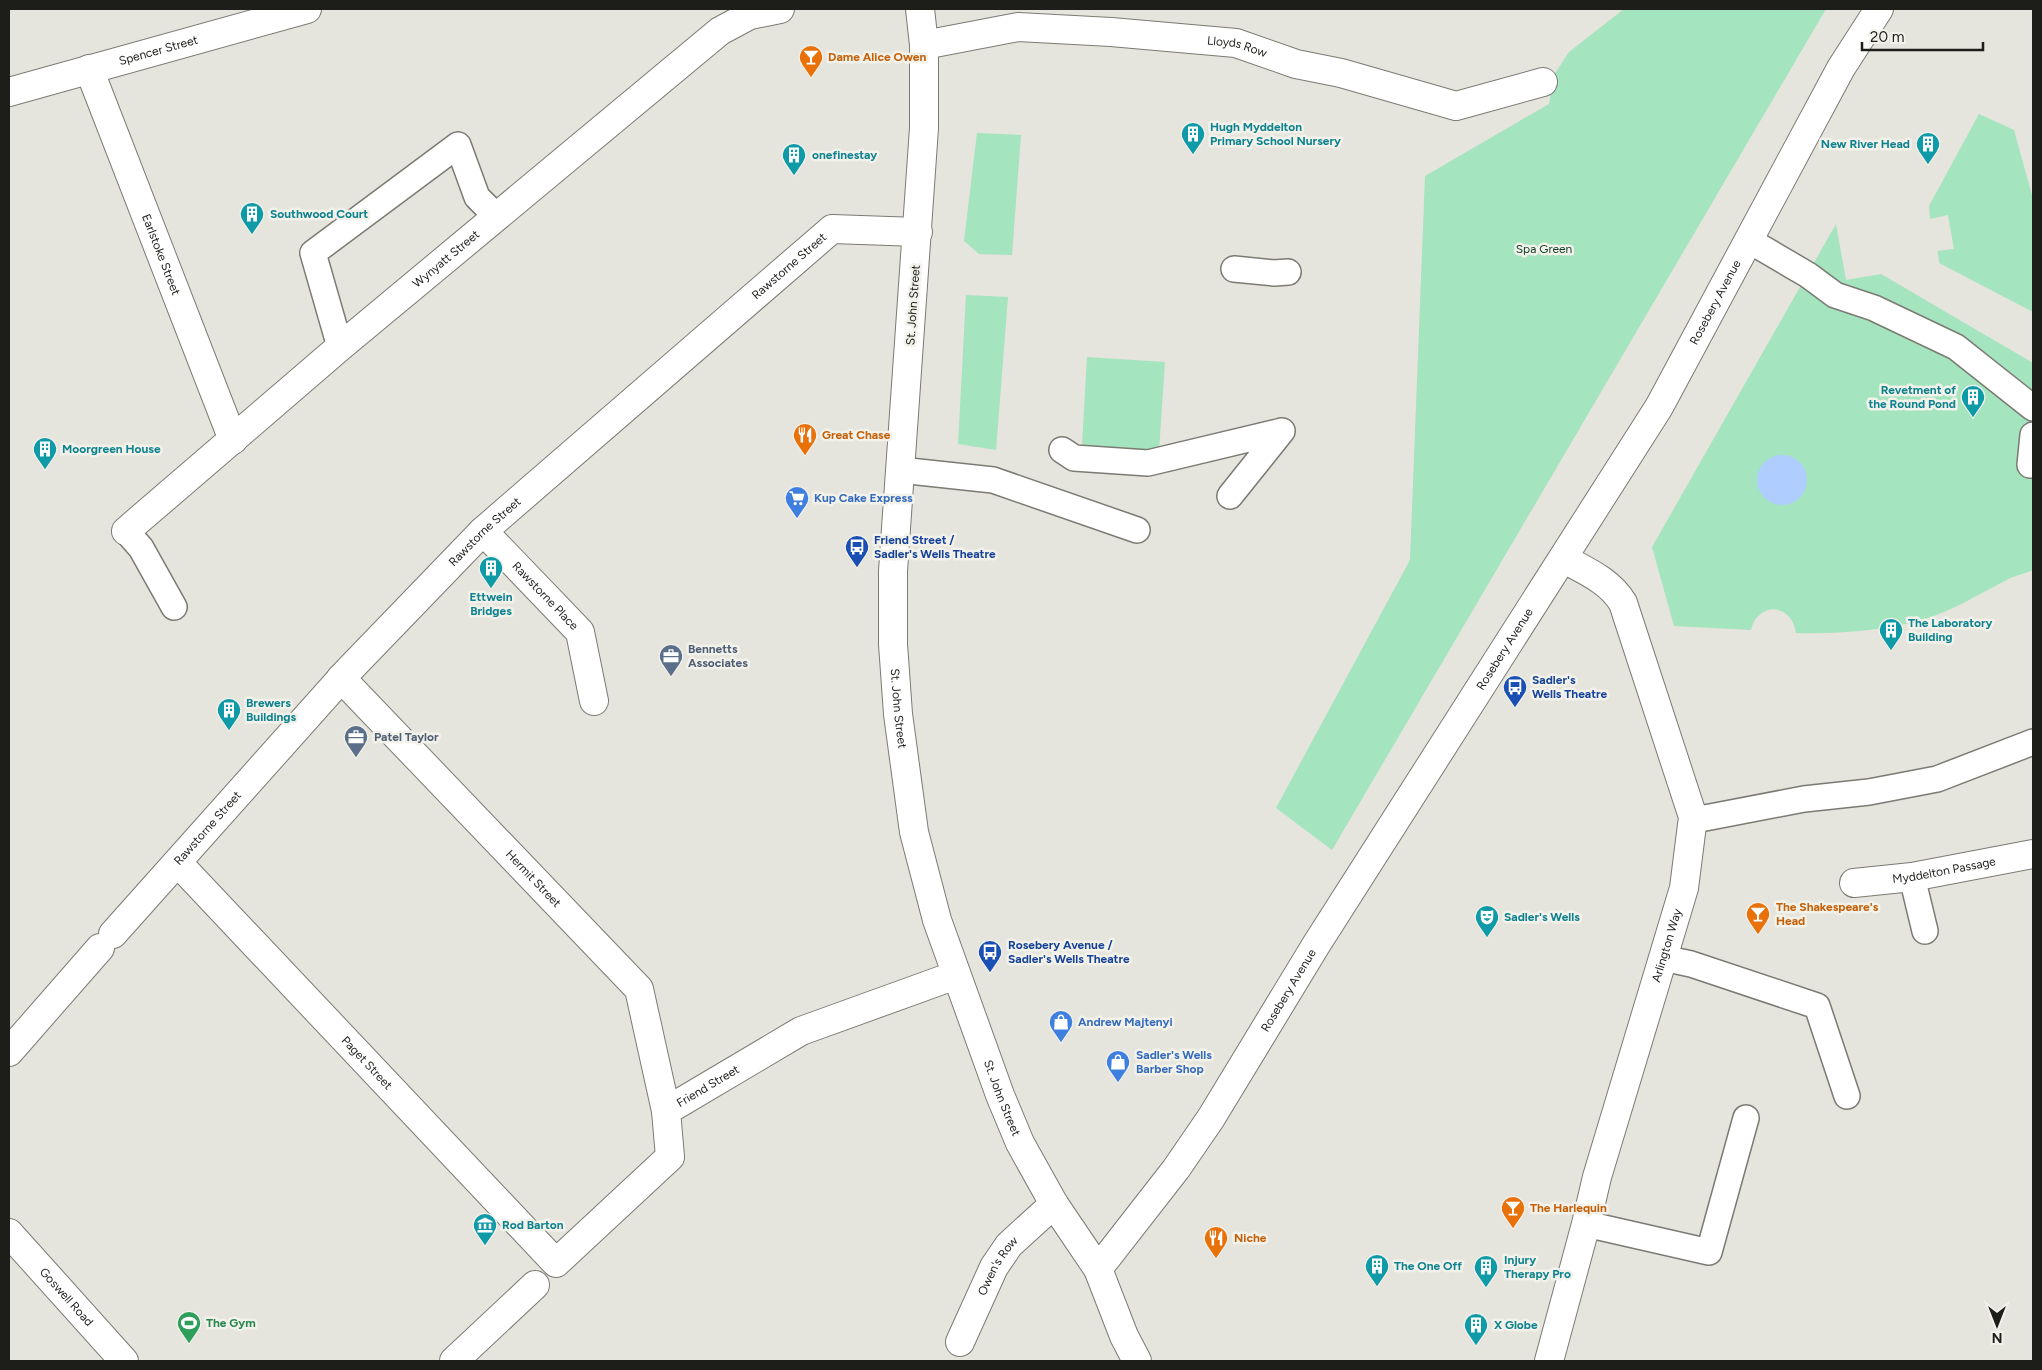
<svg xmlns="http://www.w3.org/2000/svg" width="2042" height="1370" font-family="Figtree,sans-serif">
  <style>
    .green { fill: #a4e4be }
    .water { fill: #afcdfe }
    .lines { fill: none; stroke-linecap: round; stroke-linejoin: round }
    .service-casing { stroke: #7b7a73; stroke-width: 28 }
    .minor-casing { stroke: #7b7a73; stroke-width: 30 }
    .tertiary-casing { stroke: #7b7a73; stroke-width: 30 }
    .secondary-casing { stroke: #7b7a73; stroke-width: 30 }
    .primary-casing { stroke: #7b7a73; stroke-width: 30 }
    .trunk-casing { stroke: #7b7a73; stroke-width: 30 }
    .service { stroke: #fff; stroke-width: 25 }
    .minor { stroke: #fff; stroke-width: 28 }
    .tertiary { stroke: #fff; stroke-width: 28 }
    .secondary { stroke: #fff; stroke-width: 28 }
    .primary { stroke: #fff; stroke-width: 28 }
    .trunk { stroke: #fff; stroke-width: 28 }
    .labels { text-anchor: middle; stroke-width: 5; stroke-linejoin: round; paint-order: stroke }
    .street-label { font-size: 12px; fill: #1d1d1a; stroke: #f2f1ea }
    .food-label { font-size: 12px; font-weight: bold; fill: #c56008; stroke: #f2f1ea; text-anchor: start }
    .culture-label { font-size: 12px; font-weight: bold; fill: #0d838f; stroke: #f2f1ea; text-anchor: start }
    .park-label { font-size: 12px; fill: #13402a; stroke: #f2f1ea }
    .shop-label { font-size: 12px; font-weight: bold; fill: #366cbe; stroke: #f2f1ea; text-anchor: start }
    .transit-label { font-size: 12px; font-weight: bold; fill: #164399; stroke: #f2f1ea; text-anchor: start }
    .service-label { font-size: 12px; font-weight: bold; fill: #4e5e75; stroke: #f2f1ea; text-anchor: start }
    .leisure-label { font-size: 12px; font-weight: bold; fill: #27864d; stroke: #f2f1ea; text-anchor: start }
  </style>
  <rect width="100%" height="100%" fill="#e5e4dd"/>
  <path class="green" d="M 1624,9 L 1826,9 L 1332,850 L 1276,808 L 1410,560 L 1425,176 L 1549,104 L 1554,75 L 1569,52 Z
    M 1979,114 L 2014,130 L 2033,199 L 2033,312 L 1939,263 L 1938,251 L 1954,249 L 1948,215 L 1930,219 L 1929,206 Z
    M 977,133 L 1021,135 L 1012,255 L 979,254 L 964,241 Z
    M 1836,224 L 1846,280 L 1881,274 L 2033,363 L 2033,570 C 2024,574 2012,576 2005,581 C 1977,595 1952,611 1922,620 C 1881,631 1838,634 1796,633 C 1792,603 1758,601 1751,630 L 1674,626 L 1652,547 Z
    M 966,295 L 1008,297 L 996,450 L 958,444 Z
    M 1087,357 L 1165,362 L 1159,451 L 1082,446 Z"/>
  <path class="water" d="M1757 480a25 25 0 1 1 50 0a25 25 0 1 1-50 0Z"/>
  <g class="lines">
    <g class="service-casing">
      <path id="service" d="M 1750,241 L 1808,275 L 1835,295 L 1874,308 L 1956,347 L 2033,408
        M 1234,269 L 1274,273 L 1288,272
        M 340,347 L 313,253 L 458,145 L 477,197 L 496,216
        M 1062,450 L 1074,458 L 1148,463 L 1282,431
        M 2030,465 L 2033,435
        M 900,470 L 993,480 L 1137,530
        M 1230,496 L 1282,431
        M 126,531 L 141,548 L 174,607
        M 1693,817 L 1705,818 L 1804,799 L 1869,792 L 1937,779 L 2033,742
        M 1912,877 L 1925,931
        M 1663,958 L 1691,964 L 1817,1006 L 1847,1096
        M 1586,1224 L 1709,1252 L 1746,1118"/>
    </g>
    <g class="minor-casing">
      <g id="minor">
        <path id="s1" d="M 924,45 L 1018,27 L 1111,32 L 1236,43 L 1296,64 L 1341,73 L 1456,106 L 1543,82"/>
        <path id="s2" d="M 89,69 L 233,440"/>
        <path id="s3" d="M 126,531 L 340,347 L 720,31 L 750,15 L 780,9"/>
        <path id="s4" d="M 483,531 L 580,632 L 594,701"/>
        <path id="s5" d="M 341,678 L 639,989 L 666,1111"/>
        <path id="s6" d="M 178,863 L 556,1263 L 670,1157 L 666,1111 L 801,1031 L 956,975"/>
        <path id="s7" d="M 1854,883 L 1912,877 L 2033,854"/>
        <path id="s8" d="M 113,934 L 346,673 L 483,531 L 832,229 L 918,232"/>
        <path d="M 9,1052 L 100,948"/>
        <path id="s9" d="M 960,1342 L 994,1267 L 1009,1245 L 1054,1204"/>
        <path d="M 454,1361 L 535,1285"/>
        <path id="s10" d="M 1549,1361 L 1586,1224 L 1597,1177 L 1684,888 L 1693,817 L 1623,603 C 1610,581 1586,571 1564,559"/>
      </g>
    </g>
    <g class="tertiary-casing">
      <g id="tertiary">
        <path id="s11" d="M 9,92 L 307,9"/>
      </g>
    </g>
    <g class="secondary-casing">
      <g id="secondary">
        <path id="s12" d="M 920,9 L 924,45 L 924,128 L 893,571 L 893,644 L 898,714 L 914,832 L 937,920 L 1000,1095 L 1020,1143 L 1054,1204 L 1098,1269"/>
      </g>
    </g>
    <g class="primary-casing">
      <g id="primary">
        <path id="s13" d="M 1137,1361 L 1124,1336 L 1098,1269 L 1176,1169 L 1211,1118 L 1316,945 L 1659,407 L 1841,68 L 1879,9"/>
      </g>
    </g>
    <g class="trunk-casing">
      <g id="trunk">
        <path id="s14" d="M 9,1233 L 124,1361"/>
      </g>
    </g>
    <use href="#service" class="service"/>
    <use href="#minor" class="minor"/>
    <use href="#tertiary" class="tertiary"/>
    <use href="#secondary" class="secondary"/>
    <use href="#primary" class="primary"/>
    <use href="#trunk" class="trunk"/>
  </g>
  <defs>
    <g id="bar-pin" transform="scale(1.25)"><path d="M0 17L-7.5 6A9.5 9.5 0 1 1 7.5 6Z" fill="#e8710a" stroke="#f2f1ea"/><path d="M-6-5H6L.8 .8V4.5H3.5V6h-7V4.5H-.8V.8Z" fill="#fff"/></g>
    <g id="building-pin" transform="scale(1.25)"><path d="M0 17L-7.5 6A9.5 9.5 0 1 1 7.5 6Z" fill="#0f9aa8" stroke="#f2f1ea"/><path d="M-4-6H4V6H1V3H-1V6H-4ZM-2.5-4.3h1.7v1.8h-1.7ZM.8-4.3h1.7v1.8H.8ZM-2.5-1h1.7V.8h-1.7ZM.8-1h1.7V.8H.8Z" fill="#fff"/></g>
    <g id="restaurant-pin" transform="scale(1.25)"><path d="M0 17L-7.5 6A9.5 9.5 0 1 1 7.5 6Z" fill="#e8710a" stroke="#f2f1ea"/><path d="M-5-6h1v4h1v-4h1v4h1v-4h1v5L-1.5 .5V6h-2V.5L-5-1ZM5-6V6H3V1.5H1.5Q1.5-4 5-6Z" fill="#fff"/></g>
    <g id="supermarket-pin" transform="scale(1.25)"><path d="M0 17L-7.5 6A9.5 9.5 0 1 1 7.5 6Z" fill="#3f7fe0" stroke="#f2f1ea"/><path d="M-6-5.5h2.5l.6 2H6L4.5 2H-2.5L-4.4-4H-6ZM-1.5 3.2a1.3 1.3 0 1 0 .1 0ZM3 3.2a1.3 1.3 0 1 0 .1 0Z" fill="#fff"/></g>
    <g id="bus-pin" transform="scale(1.25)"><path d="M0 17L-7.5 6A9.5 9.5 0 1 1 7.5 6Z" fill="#1a4fb4" stroke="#f2f1ea"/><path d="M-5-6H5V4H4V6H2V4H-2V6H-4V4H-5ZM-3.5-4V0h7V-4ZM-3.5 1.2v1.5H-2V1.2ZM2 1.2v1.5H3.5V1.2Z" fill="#fff"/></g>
    <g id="office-pin" transform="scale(1.25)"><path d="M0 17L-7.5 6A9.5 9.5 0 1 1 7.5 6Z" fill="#5c6f8a" stroke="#f2f1ea"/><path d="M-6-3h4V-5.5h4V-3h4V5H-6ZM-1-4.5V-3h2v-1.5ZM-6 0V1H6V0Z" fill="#fff"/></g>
    <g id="theatre-pin" transform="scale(1.25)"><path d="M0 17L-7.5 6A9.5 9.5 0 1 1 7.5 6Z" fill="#0f9aa8" stroke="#f2f1ea"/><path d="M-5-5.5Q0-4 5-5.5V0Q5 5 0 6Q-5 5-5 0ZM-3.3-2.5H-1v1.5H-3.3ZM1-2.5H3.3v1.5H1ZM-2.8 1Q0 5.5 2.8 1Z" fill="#fff"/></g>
    <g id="shop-pin" transform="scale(1.25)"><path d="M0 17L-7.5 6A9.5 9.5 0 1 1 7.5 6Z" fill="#3f7fe0" stroke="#f2f1ea"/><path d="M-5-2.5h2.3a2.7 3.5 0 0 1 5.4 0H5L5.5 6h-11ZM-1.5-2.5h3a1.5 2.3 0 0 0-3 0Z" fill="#fff"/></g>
    <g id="museum-pin" transform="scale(1.25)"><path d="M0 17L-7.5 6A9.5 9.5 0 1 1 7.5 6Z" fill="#0f9aa8" stroke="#f2f1ea"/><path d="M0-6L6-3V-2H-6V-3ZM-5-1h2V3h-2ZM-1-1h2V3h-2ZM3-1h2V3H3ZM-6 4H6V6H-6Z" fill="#fff"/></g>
    <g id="stadium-pin" transform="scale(1.25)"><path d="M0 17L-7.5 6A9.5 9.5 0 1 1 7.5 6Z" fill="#2e9e5b" stroke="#f2f1ea"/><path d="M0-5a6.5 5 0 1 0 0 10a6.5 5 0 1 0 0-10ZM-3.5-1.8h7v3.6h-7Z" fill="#fff"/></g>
  </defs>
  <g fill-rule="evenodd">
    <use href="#bar-pin" x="811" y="57"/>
    <use href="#building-pin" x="1193" y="134"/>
    <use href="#building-pin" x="1928" y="144"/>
    <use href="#building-pin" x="794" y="155"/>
    <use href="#building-pin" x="252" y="214"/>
    <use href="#building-pin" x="1973" y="397"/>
    <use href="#restaurant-pin" x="805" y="435"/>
    <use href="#building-pin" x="45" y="449"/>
    <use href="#supermarket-pin" x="797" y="498"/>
    <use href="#bus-pin" x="857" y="547"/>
    <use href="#building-pin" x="491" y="568"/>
    <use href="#building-pin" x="1891" y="630"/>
    <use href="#office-pin" x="671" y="656"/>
    <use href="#bus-pin" x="1515" y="687"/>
    <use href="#building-pin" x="229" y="710"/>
    <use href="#office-pin" x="356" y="737"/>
    <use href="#bar-pin" x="1758" y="914"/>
    <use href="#theatre-pin" x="1487" y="917"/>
    <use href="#bus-pin" x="990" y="952"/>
    <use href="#shop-pin" x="1061" y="1022"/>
    <use href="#shop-pin" x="1118" y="1062"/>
    <use href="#bar-pin" x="1513" y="1208"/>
    <use href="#museum-pin" x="485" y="1225"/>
    <use href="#restaurant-pin" x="1216" y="1238"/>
    <use href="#building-pin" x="1377" y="1266"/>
    <use href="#building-pin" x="1486" y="1267"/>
    <use href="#stadium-pin" x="189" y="1323"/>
    <use href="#building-pin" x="1476" y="1325"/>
  </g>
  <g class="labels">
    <g class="street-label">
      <text dy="4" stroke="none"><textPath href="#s1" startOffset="316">Lloyds Row</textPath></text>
      <text dy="4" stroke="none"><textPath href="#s11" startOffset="155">Spencer Street</textPath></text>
      <text dy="4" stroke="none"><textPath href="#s2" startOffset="199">Earlstoke Street</textPath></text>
      <text dy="4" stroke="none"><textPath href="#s3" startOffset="420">Wynyatt Street</textPath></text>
      <text dy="4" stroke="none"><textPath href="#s8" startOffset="952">Rawstorne Street</textPath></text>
      <text dy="4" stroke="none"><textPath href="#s13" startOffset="1248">Rosebery Avenue</textPath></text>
      <text transform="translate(913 305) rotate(-86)" y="4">St. John Street</text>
      <text dy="4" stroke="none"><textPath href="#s8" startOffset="548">Rawstorne Street</textPath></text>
      <text dy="4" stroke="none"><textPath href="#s4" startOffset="90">Rawstorne Place</textPath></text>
      <text dy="4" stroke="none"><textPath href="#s13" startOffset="842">Rosebery Avenue</textPath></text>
      <text dy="4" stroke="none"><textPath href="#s12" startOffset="701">St. John Street</textPath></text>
      <text dy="4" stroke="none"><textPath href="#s8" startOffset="142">Rawstorne Street</textPath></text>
      <text dy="4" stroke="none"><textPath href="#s7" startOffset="91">Myddelton Passage</textPath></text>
      <text dy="4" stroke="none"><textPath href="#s5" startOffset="278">Hermit Street</textPath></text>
      <text dy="4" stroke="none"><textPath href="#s10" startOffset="432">Arlington Way</textPath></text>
      <text dy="4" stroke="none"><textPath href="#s13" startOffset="438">Rosebery Avenue</textPath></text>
      <text dy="4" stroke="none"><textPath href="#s6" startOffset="275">Paget Street</textPath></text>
      <text dy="4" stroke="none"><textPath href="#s6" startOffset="801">Friend Street</textPath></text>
      <text dy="4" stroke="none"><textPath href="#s12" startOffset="1106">St. John Street</textPath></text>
      <text dy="4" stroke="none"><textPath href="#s9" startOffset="85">Owen's Row</textPath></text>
      <text dy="4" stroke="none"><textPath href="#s14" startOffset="86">Goswell Road</textPath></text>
    </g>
    <g class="food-label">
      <text x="828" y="61">Dame Alice Owen</text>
      <text x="822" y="439">Great Chase</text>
      <text x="1776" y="911">The Shakespeare's<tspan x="1776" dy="14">Head</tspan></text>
      <text x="1530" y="1212">The Harlequin</text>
      <text x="1234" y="1242">Niche</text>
    </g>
    <g class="culture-label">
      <text x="1210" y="131">Hugh Myddelton<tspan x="1210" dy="14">Primary School Nursery</tspan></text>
      <text x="1910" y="148" text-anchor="end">New River Head</text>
      <text x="812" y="159">onefinestay</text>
      <text x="270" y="218">Southwood Court</text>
      <text x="1956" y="394" text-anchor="end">Revetment of<tspan x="1956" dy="14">the Round Pond</tspan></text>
      <text x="62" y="453">Moorgreen House</text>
      <text x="491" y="601" text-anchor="middle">Ettwein<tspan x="491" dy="14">Bridges</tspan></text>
      <text x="1908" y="627">The Laboratory<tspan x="1908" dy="14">Building</tspan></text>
      <text x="246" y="707">Brewers<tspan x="246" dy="14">Buildings</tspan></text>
      <text x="1504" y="921">Sadler's Wells</text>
      <text x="502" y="1229">Rod Barton</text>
      <text x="1504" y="1264">Injury<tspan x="1504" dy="14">Therapy Pro</tspan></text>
      <text x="1394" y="1270">The One Off</text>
      <text x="1494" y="1329">X Globe</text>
    </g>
    <g class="park-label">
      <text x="1544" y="253">Spa Green</text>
    </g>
    <g class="shop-label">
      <text x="814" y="502">Kup Cake Express</text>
      <text x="1078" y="1026">Andrew Majtenyi</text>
      <text x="1136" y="1059">Sadler's Wells<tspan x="1136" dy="14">Barber Shop</tspan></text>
    </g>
    <g class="transit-label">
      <text x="874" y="544">Friend Street /<tspan x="874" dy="14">Sadler's Wells Theatre</tspan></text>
      <text x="1532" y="684">Sadler's<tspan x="1532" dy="14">Wells Theatre</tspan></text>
      <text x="1008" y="949">Rosebery Avenue /<tspan x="1008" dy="14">Sadler's Wells Theatre</tspan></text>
    </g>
    <g class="service-label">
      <text x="688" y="653">Bennetts<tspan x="688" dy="14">Associates</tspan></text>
      <text x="374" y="741">Patel Taylor</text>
    </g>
    <g class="leisure-label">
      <text x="206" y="1327">The Gym</text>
    </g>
  </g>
  <rect width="2042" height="1370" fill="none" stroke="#1d1d1a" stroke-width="20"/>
  <g transform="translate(1997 1325) rotate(180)" stroke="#f2f1ea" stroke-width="4" paint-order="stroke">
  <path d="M0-4L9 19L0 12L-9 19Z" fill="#1d1d1a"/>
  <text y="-8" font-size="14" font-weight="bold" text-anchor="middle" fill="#1d1d1a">N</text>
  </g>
  <path d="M1862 42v8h121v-8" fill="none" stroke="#1d1d1a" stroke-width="2.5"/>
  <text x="1870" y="42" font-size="15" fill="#1d1d1a" stroke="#f2f1ea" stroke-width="4" paint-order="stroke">20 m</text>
</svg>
